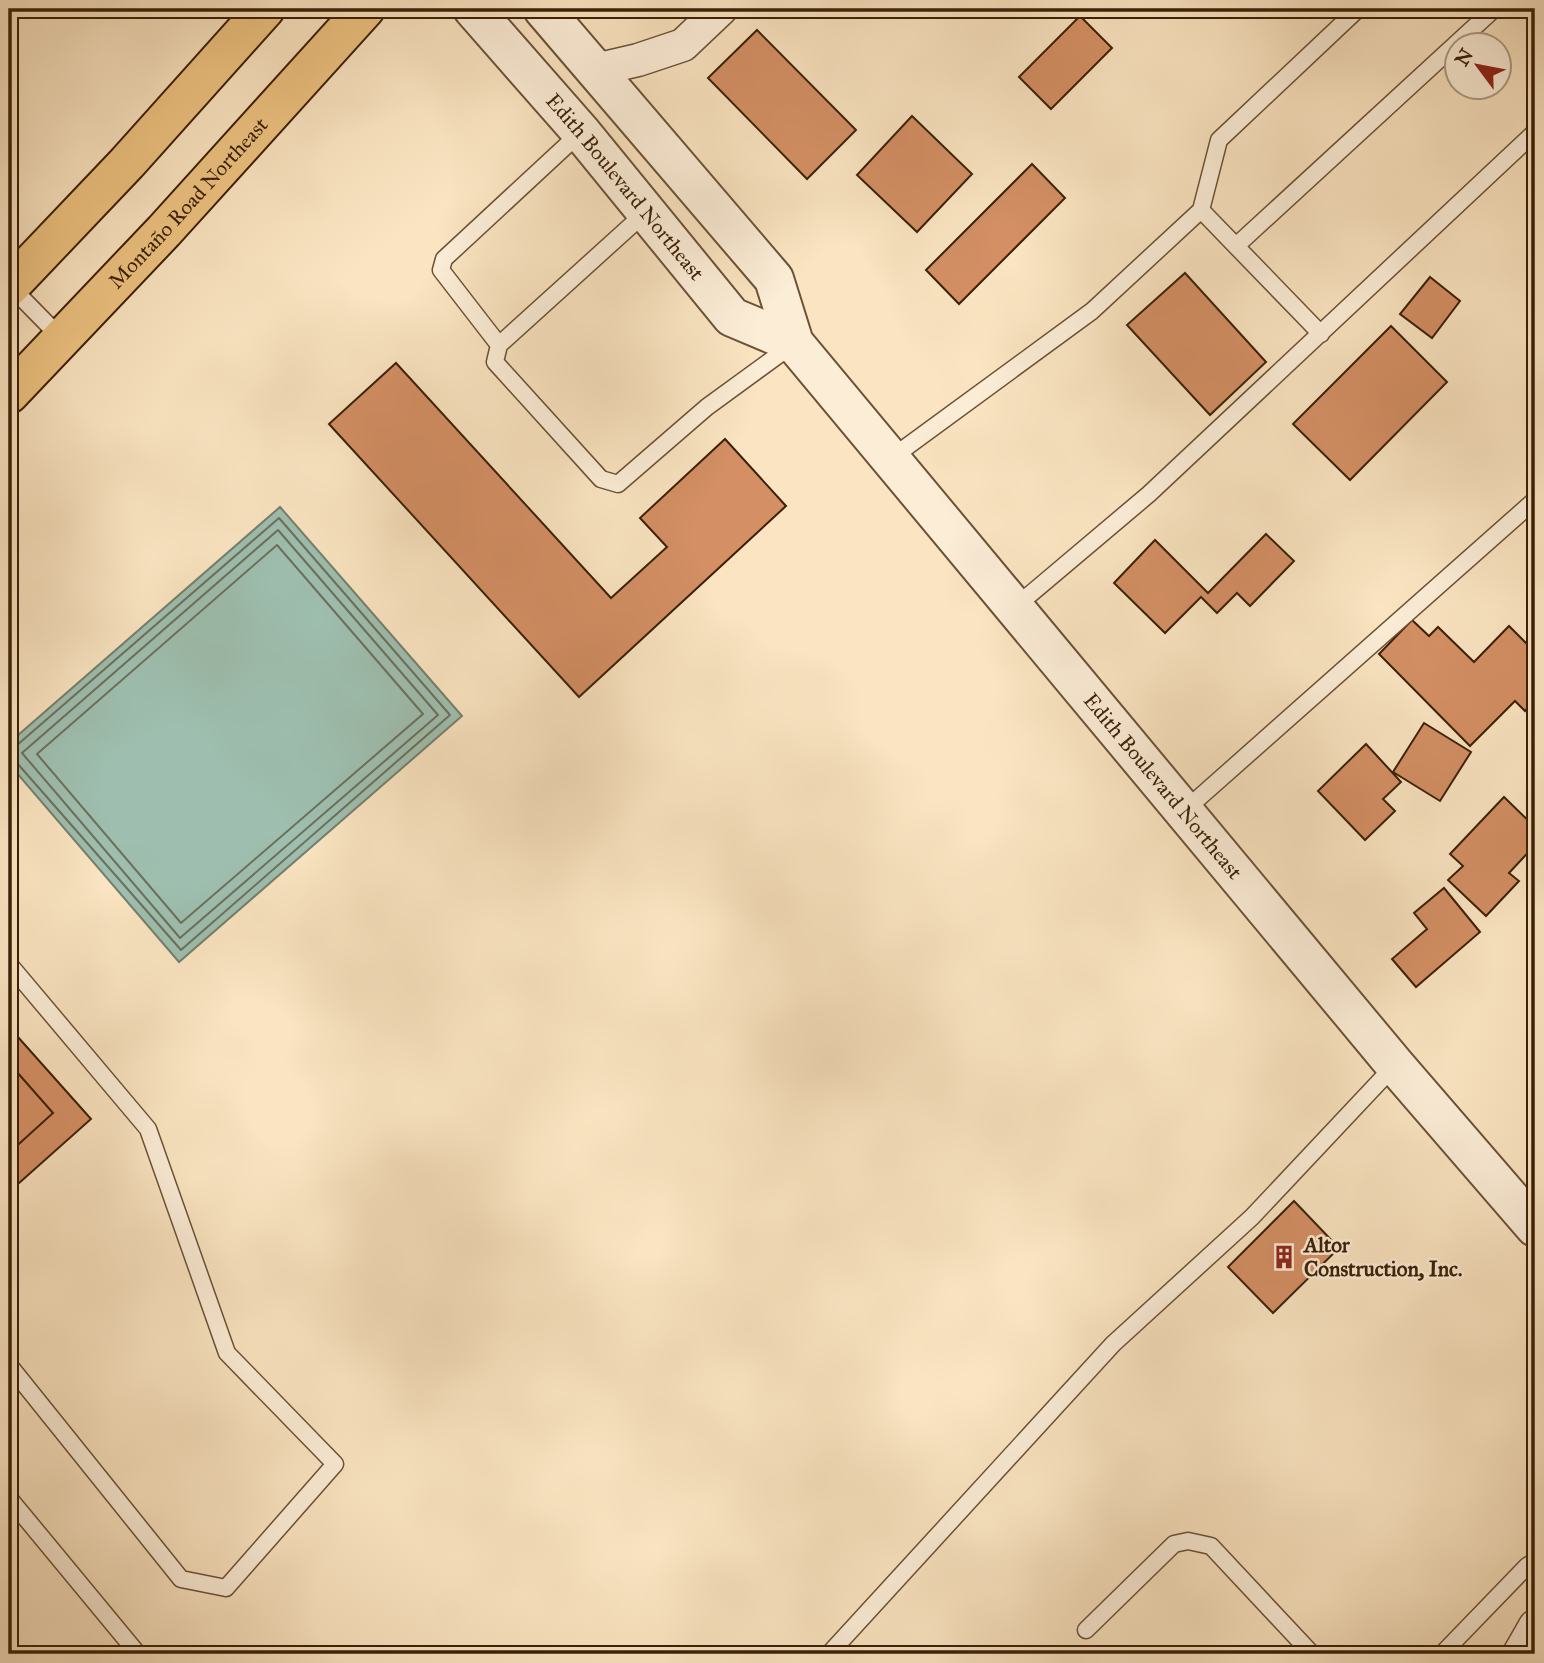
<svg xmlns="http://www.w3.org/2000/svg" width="1544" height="1663" font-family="'IM FELL Great Primer',serif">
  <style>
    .water { fill: #9ebfb0; stroke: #767f6c; stroke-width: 2 }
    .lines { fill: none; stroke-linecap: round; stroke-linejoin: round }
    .shore { stroke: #6c705c; stroke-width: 2 }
    .building { fill: #d48f64; stroke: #3b2007; stroke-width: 2 }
    .service-casing { stroke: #6b5136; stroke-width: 19 }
    .minor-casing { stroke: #6b5136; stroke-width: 35 }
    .tertiary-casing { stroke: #6b5136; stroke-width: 42 }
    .primary-casing { stroke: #3b2007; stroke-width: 42 }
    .service { stroke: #fcedd7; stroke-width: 16 }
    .minor { stroke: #fcedd7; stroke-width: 32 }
    .tertiary { stroke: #fcedd7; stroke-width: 38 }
    .primary { stroke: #edc280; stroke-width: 38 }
    .labels { text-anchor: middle; stroke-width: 5; stroke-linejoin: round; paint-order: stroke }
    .street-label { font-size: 21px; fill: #3b2007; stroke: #fcedd7 }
    .poi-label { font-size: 21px; font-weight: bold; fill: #3b2007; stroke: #fcedd7; text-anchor: start }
  </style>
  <rect width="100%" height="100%" fill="#fae4c1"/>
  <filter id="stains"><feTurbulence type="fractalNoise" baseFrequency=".00286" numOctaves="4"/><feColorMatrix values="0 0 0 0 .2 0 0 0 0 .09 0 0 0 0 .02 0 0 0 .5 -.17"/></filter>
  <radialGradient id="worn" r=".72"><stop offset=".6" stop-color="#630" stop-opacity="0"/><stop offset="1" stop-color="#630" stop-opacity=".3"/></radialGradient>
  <path class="water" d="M 280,507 L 462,716 L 179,962 L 9,764 L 9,743 Z"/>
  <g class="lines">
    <path class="shore" d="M 278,530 L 438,715 L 180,938 L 22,753 Z
      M 277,545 L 423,714 L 181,923 L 37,754 Z
      M 9,748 L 16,746 L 279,518 L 450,715 L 181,950 L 17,763 L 9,761"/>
  </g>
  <path class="building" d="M 1080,16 L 1112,48 L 1051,109 L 1019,77 Z
    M 757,30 L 856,130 L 807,179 L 708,78 Z
    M 912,116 L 972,174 L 917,232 L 857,175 Z
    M 1032,164 L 1065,198 L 959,304 L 926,270 Z
    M 1185,273 L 1266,362 L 1210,415 L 1127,325 Z
    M 1430,277 L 1460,301 L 1432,338 L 1400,314 Z
    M 1391,326 L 1447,382 L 1350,480 L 1293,424 Z
    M 396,363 L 611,598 L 667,547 L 640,518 L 725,439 L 786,506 L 579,697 L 329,424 Z
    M 1266,534 L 1294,561 L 1250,606 L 1237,593 L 1217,613 L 1201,597 L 1165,633 L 1114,583 L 1155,540 L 1208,593 Z
    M 1412,620 L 1429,636 L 1438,627 L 1474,662 L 1509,626 L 1535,652 L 1535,700 L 1525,711 L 1515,701 L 1470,746 L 1379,654 Z
    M 1424,723 L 1471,752 L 1440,801 L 1393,772 Z
    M 1366,744 L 1401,782 L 1383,799 L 1395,811 L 1365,840 L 1318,791 Z
    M 1504,797 L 1535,827 L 1535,845 L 1509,873 L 1519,881 L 1486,916 L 1448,880 L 1463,866 L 1450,854 Z
    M 1444,888 L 1480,932 L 1416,987 L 1392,959 L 1427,929 L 1414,913 Z
    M 9,1027 L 91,1119 L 9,1192 L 9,1153 L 53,1113 L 9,1063 Z
    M 9,1063 L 53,1113 L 9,1153 Z
    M 1294,1201 L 1339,1248 L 1273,1313 L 1228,1267 Z"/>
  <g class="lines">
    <g class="service-casing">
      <path id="service" d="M 1201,210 L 1321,334
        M 646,212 L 499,345 L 495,362 L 601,479 L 618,484 L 707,407 L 792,345
        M 1236,246 L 1494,9
        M 10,286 L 62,339
        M 499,345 L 441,270 L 444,259 L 581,132
        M 890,459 L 1092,311 L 1201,210 L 1219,140 L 1358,9
        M 1014,608 L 1149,494 L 1535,132
        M 1184,811 L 1535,500
        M 9,964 L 148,1129 L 227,1353 L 335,1464 L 226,1588 L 181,1579 L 9,1365
        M 9,1498 L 138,1654
        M 1086,1630 L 1174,1544 L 1188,1541 L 1211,1546 L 1312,1654
        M 829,1654 L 1113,1344 L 1252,1217 L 1395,1065
        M 1442,1654 L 1527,1566 L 1535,1561"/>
    </g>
    <g class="minor-casing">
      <path id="minor" d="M 595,70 L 638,60 L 683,45 L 721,9
        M 1519,1654 L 1535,1626"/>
    </g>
    <g class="tertiary-casing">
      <g id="tertiary">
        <path id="s1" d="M 473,9 L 581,132 L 732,317 L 794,343"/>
        <path id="s2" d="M 543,9 L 774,279 L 794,343 L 1395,1065 L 1535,1227"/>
      </g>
    </g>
    <g class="primary-casing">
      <g id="primary">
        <path d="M 9,287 L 127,163 L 265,9"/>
        <path id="s3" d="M 9,394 L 164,231 L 365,9"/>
      </g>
    </g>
    <use href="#service" class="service"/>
    <use href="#minor" class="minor"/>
    <use href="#tertiary" class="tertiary"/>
    <use href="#primary" class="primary"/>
  </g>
  <defs>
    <g id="building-bare" transform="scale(1.89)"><path d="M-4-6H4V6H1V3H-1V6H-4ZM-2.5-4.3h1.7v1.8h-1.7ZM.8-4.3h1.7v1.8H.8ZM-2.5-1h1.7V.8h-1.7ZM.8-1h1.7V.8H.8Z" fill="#8f2418" stroke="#fcedd7" stroke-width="2.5" paint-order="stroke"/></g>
  </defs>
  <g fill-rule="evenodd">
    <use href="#building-bare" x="1284" y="1257"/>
  </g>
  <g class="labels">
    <g class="street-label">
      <text dy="7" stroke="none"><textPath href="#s1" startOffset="234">Edith Boulevard Northeast</textPath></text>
      <text dy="7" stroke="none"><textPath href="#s3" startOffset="262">Montaño Road Northeast</textPath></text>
      <text dy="7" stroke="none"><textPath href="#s2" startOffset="999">Edith Boulevard Northeast</textPath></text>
    </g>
    <g class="poi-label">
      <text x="1304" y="1252">Altor<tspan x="1304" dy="24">Construction, Inc.</tspan></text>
    </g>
  </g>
  <rect width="1544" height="1663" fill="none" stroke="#fae4c1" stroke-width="35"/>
  <rect x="10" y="10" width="1523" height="1642" fill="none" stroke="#3b2007" stroke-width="3.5"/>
  <rect x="18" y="18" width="1509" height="1628" fill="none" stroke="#3b2007" stroke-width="2"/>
  <g transform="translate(1478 66) rotate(302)"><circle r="33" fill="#fcedd7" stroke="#af9b84" stroke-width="2"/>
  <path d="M0-5L12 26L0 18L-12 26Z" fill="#8f2418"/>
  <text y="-10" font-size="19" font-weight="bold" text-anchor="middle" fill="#3b2007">N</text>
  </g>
  <rect width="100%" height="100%" filter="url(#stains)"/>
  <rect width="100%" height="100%" fill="url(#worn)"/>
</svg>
